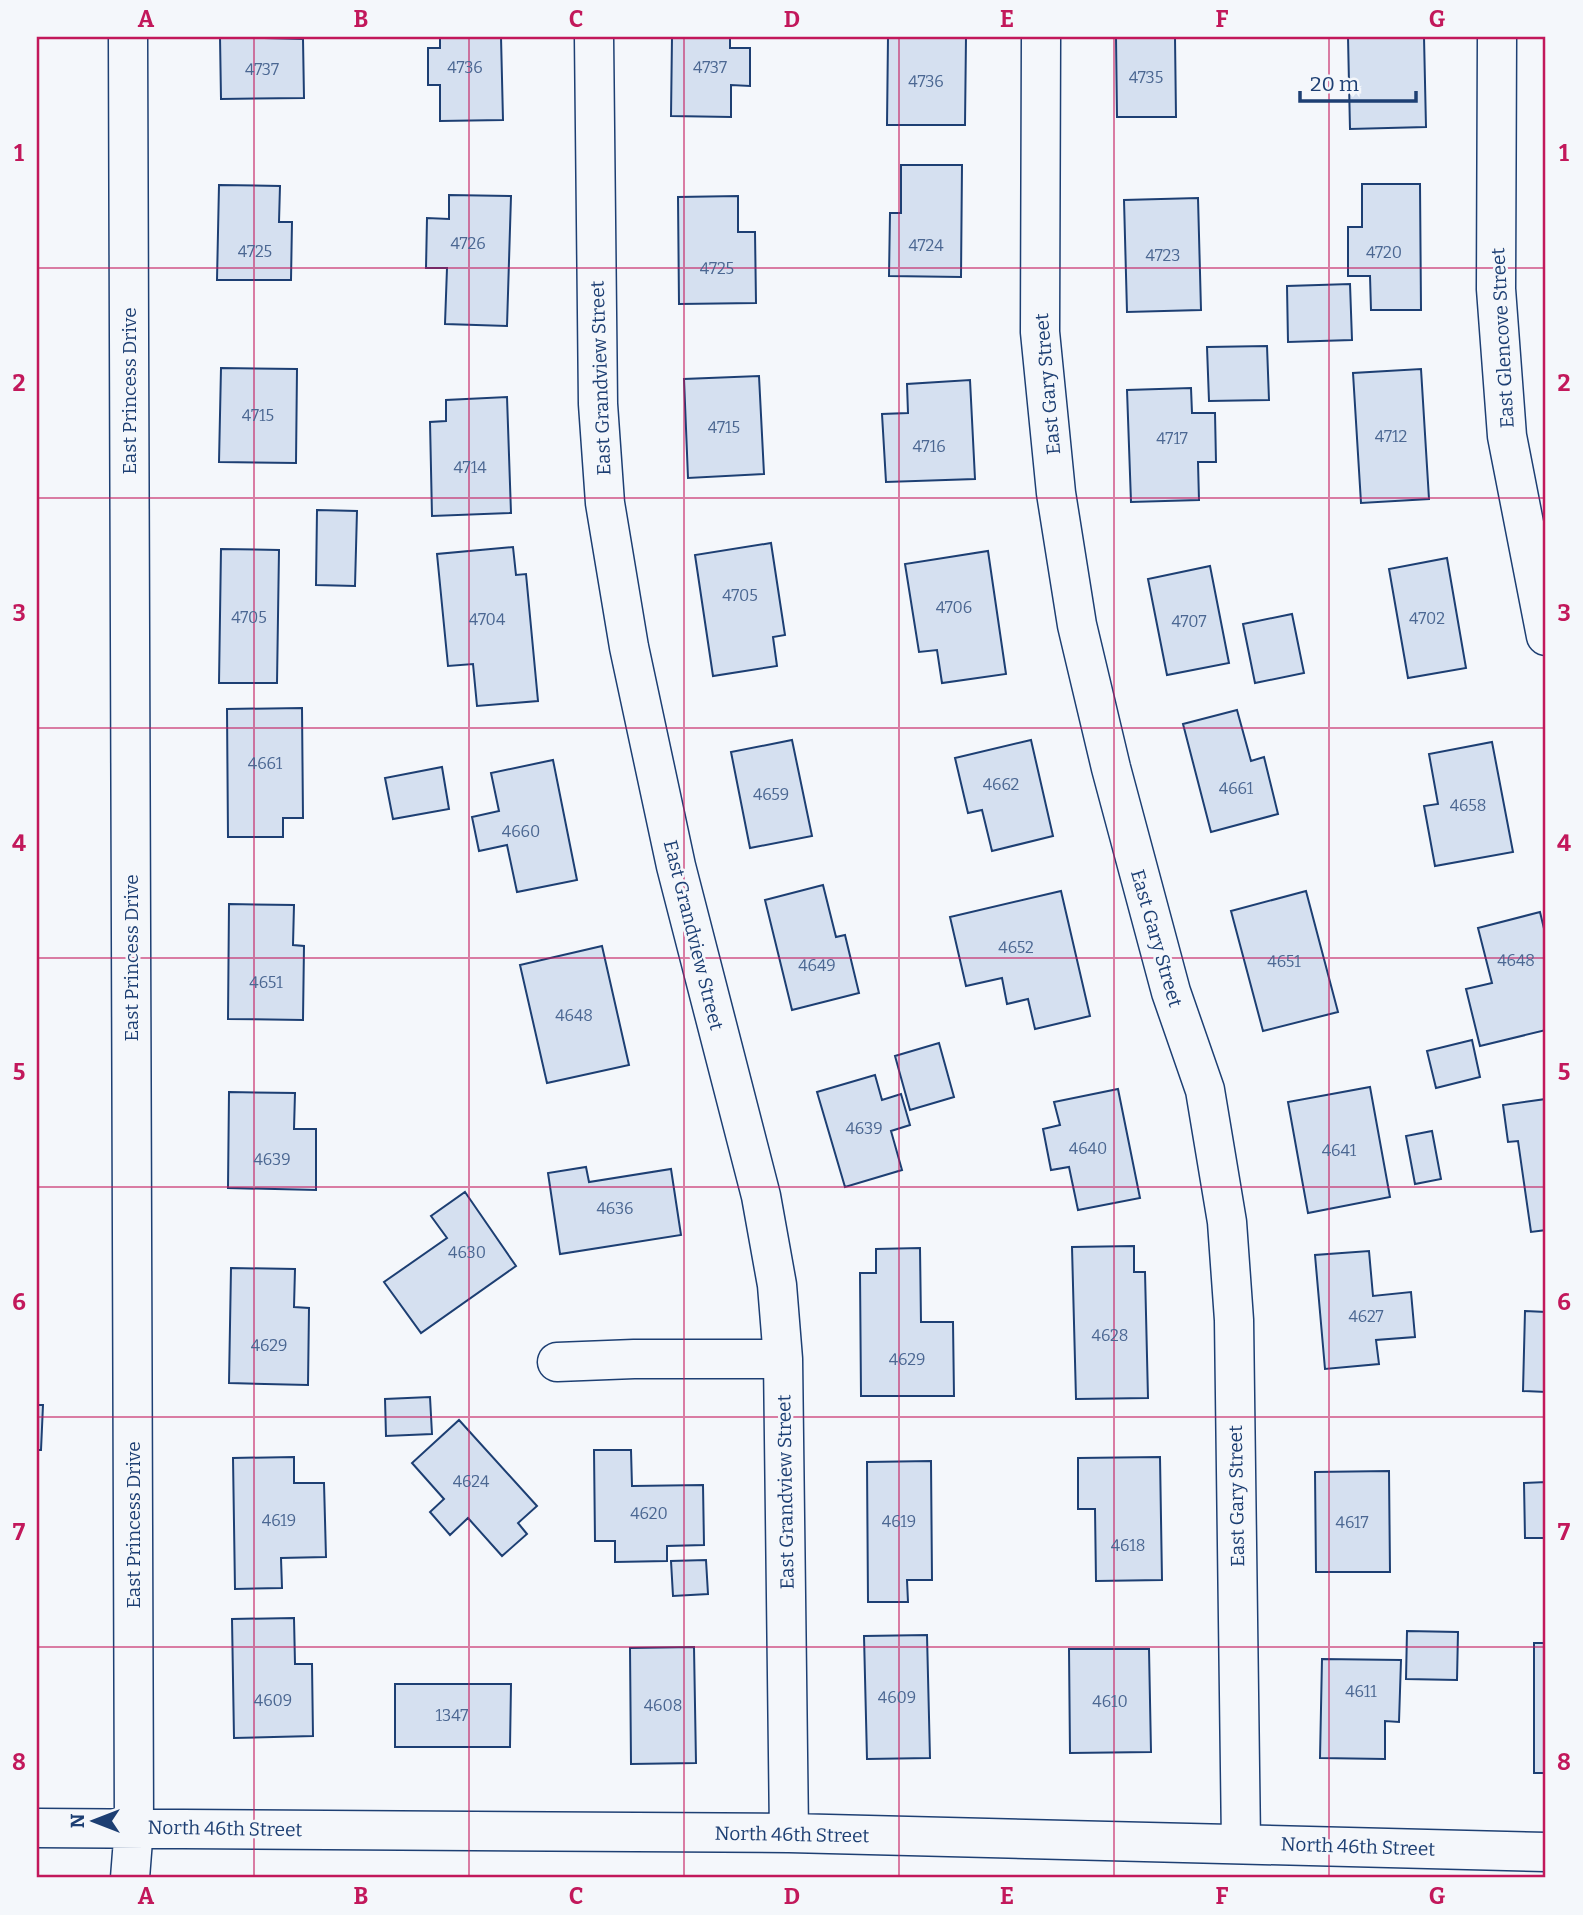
<svg xmlns="http://www.w3.org/2000/svg" width="1583" height="1915" font-family="Bitter,serif">
  <style>
    .building { fill: #d5e0f0; stroke: #1d3f73; stroke-width: 2 }
    .lines { fill: none; stroke-linecap: round; stroke-linejoin: round }
    .minor-casing { stroke: #1d3f73; stroke-width: 41 }
    .minor { stroke: #f4f7fb; stroke-width: 38 }
    .grid { fill: none; stroke: #c2185b; stroke-width: 2; stroke-opacity: 0.55 }
    .labels { text-anchor: middle; stroke-width: 5; stroke-linejoin: round; paint-order: stroke }
    .number-label { font-size: 16px; fill: #4b6792 }
    .street-label { font-size: 19px; fill: #1d3f73; stroke: #f4f7fb }
    .neatline { fill: none; stroke: #c2185b; stroke-width: 2.5 }
    .grid-label { font-size: 23px; text-anchor: middle; font-weight: bold; fill: #c2185b }
  </style>
  <rect width="100%" height="100%" fill="#f4f7fb"/>
  <path class="building" d="M 220,37 L 303,39 L 304,98 L 221,99 Z
    M 440,37 L 501,37 L 503,120 L 440,121 L 440,85 L 428,85 L 428,48 L 440,48 Z
    M 672,37 L 730,37 L 730,48 L 750,48 L 750,86 L 731,85 L 731,117 L 671,116 Z
    M 888,37 L 966,37 L 965,125 L 887,125 Z
    M 1116,37 L 1175,37 L 1176,117 L 1117,117 Z
    M 1348,37 L 1424,37 L 1426,127 L 1350,129 Z
    M 901,165 L 962,165 L 961,277 L 889,276 L 890,213 L 901,213 Z
    M 1362,184 L 1420,184 L 1421,310 L 1371,310 L 1370,276 L 1348,276 L 1348,227 L 1362,227 Z
    M 219,185 L 280,186 L 279,222 L 292,222 L 291,280 L 217,280 Z
    M 449,195 L 511,196 L 507,326 L 445,324 L 447,268 L 426,268 L 427,218 L 449,219 Z
    M 738,196 L 738,232 L 755,232 L 756,303 L 679,304 L 678,197 Z
    M 1198,198 L 1201,310 L 1127,312 L 1124,200 Z
    M 1350,284 L 1352,340 L 1288,342 L 1287,286 Z
    M 1267,346 L 1269,400 L 1209,401 L 1207,347 Z
    M 221,368 L 297,369 L 296,463 L 219,462 Z
    M 1421,369 L 1429,499 L 1361,503 L 1353,373 Z
    M 759,376 L 764,474 L 688,478 L 684,379 Z
    M 970,380 L 975,479 L 886,482 L 882,414 L 908,413 L 907,384 Z
    M 1191,388 L 1192,413 L 1215,413 L 1216,462 L 1198,462 L 1199,500 L 1131,502 L 1127,390 Z
    M 507,397 L 511,513 L 432,516 L 430,422 L 446,421 L 446,400 Z
    M 317,510 L 357,511 L 355,586 L 316,585 Z
    M 771,543 L 785,635 L 773,637 L 777,666 L 713,676 L 695,555 Z
    M 513,547 L 516,575 L 526,574 L 538,701 L 477,706 L 473,664 L 448,666 L 437,554 Z
    M 221,549 L 279,550 L 277,683 L 219,683 Z
    M 988,551 L 1006,674 L 942,683 L 937,650 L 919,652 L 905,564 Z
    M 1447,558 L 1466,668 L 1408,678 L 1389,569 Z
    M 1210,566 L 1229,663 L 1167,675 L 1148,579 Z
    M 1292,614 L 1304,673 L 1255,683 L 1243,624 Z
    M 302,708 L 303,818 L 283,818 L 283,837 L 228,837 L 227,709 Z
    M 1237,710 L 1251,761 L 1264,757 L 1278,814 L 1211,832 L 1183,724 Z
    M 792,740 L 812,836 L 750,848 L 731,752 Z
    M 1031,740 L 1053,836 L 992,851 L 982,810 L 968,813 L 955,758 Z
    M 1492,742 L 1513,852 L 1435,866 L 1424,806 L 1438,804 L 1429,754 Z
    M 553,760 L 577,880 L 517,892 L 507,845 L 479,851 L 472,817 L 499,811 L 491,773 Z
    M 442,767 L 449,809 L 393,819 L 385,778 Z
    M 823,885 L 836,937 L 845,935 L 859,993 L 792,1010 L 765,900 Z
    M 1061,891 L 1090,1016 L 1035,1029 L 1028,999 L 1007,1004 L 1002,978 L 966,986 L 950,917 Z
    M 1306,891 L 1338,1012 L 1263,1031 L 1231,911 Z
    M 229,904 L 294,905 L 293,945 L 304,946 L 303,1020 L 228,1019 Z
    M 1540,912 L 1546,937 L 1546,1030 L 1480,1046 L 1466,989 L 1492,983 L 1478,928 Z
    M 602,946 L 629,1065 L 547,1083 L 520,965 Z
    M 1472,1040 L 1480,1077 L 1436,1088 L 1427,1051 Z
    M 939,1043 L 954,1097 L 910,1110 L 895,1056 Z
    M 875,1075 L 882,1100 L 901,1094 L 910,1125 L 891,1131 L 902,1170 L 845,1187 L 817,1092 Z
    M 1370,1087 L 1390,1197 L 1308,1213 L 1288,1102 Z
    M 1118,1089 L 1140,1198 L 1078,1210 L 1069,1167 L 1051,1170 L 1043,1129 L 1060,1125 L 1054,1102 Z
    M 229,1092 L 295,1093 L 294,1129 L 316,1129 L 316,1190 L 228,1188 Z
    M 1546,1099 L 1546,1230 L 1531,1232 L 1518,1141 L 1508,1142 L 1503,1105 Z
    M 1432,1131 L 1441,1179 L 1415,1184 L 1406,1136 Z
    M 586,1167 L 589,1182 L 671,1169 L 681,1235 L 560,1254 L 548,1173 Z
    M 465,1192 L 516,1266 L 421,1333 L 384,1282 L 447,1238 L 431,1216 Z
    M 1134,1246 L 1134,1272 L 1145,1272 L 1148,1398 L 1076,1399 L 1072,1247 Z
    M 920,1248 L 921,1322 L 953,1322 L 954,1396 L 861,1396 L 860,1273 L 876,1273 L 876,1249 Z
    M 1369,1251 L 1373,1296 L 1411,1292 L 1415,1337 L 1376,1340 L 1379,1364 L 1325,1369 L 1315,1255 Z
    M 231,1268 L 295,1269 L 294,1307 L 309,1308 L 308,1385 L 229,1383 Z
    M 1525,1311 L 1546,1312 L 1546,1392 L 1523,1391 Z
    M 430,1397 L 432,1434 L 386,1436 L 385,1399 Z
    M 37,1405 L 43,1405 L 41,1450 L 37,1450 Z
    M 459,1420 L 537,1506 L 518,1523 L 527,1534 L 502,1556 L 468,1518 L 450,1535 L 430,1512 L 444,1499 L 412,1463 Z
    M 594,1450 L 631,1450 L 632,1486 L 703,1485 L 704,1545 L 667,1546 L 667,1561 L 615,1562 L 615,1541 L 595,1541 Z
    M 294,1457 L 294,1483 L 324,1483 L 326,1557 L 281,1558 L 282,1588 L 235,1589 L 233,1458 Z
    M 1160,1457 L 1162,1580 L 1096,1581 L 1095,1509 L 1078,1509 L 1078,1458 Z
    M 931,1461 L 932,1580 L 907,1580 L 908,1602 L 868,1602 L 867,1462 Z
    M 1389,1471 L 1390,1572 L 1316,1572 L 1315,1472 Z
    M 1546,1482 L 1546,1538 L 1525,1538 L 1524,1483 Z
    M 706,1560 L 708,1594 L 673,1596 L 671,1561 Z
    M 294,1618 L 295,1664 L 312,1664 L 313,1736 L 234,1738 L 232,1619 Z
    M 1407,1631 L 1458,1632 L 1457,1680 L 1406,1679 Z
    M 927,1635 L 930,1758 L 867,1759 L 864,1636 Z
    M 1534,1643 L 1546,1643 L 1546,1773 L 1534,1773 Z
    M 694,1647 L 696,1763 L 631,1764 L 630,1648 Z
    M 1069,1649 L 1149,1649 L 1151,1752 L 1070,1753 Z
    M 1322,1659 L 1401,1660 L 1399,1722 L 1385,1721 L 1385,1759 L 1320,1758 Z
    M 395,1684 L 511,1684 L 510,1747 L 395,1747 Z"/>
  <g class="lines">
    <g class="minor-casing">
      <path id="minor" d="M 128,37 L 134,1827 L 130,1878
        M 594,37 L 598,404 L 605,503 L 629,647 L 676,866 L 761,1196 L 777,1285 L 783,1359 L 789,1833
        M 1041,37 L 1040,332 L 1056,493 L 1077,625 L 1111,768 L 1171,992 L 1205,1090 L 1227,1222 L 1234,1320 L 1241,1843
        M 1497,37 L 1496,289 L 1507,436 L 1546,636
        M 557,1362 L 634,1359 L 783,1359
        M 37,1828 L 789,1833 L 1546,1852"/>
    </g>
    <use href="#minor" class="minor"/>
  </g>
  <path class="grid" d="M 254,37 L 254,1878M 469,37 L 469,1878M 684,37 L 684,1878M 899,37 L 899,1878M 1114,37 L 1114,1878M 1329,37 L 1329,1878M 37,268 L 1546,268M 37,498 L 1546,498M 37,728 L 1546,728M 37,958 L 1546,958M 37,1187 L 1546,1187M 37,1417 L 1546,1417M 37,1647 L 1546,1647"/>
  <g class="labels">
    <g class="number-label">
      <text x="465" y="73">4736</text>
      <text x="710" y="73">4737</text>
      <text x="262" y="75">4737</text>
      <text x="1146" y="83">4735</text>
      <text x="926" y="87">4736</text>
      <text x="468" y="249">4726</text>
      <text x="926" y="251">4724</text>
      <text x="255" y="257">4725</text>
      <text x="1384" y="258">4720</text>
      <text x="1163" y="261">4723</text>
      <text x="717" y="274">4725</text>
      <text x="258" y="421">4715</text>
      <text x="724" y="433">4715</text>
      <text x="1391" y="442">4712</text>
      <text x="1172" y="444">4717</text>
      <text x="929" y="452">4716</text>
      <text x="470" y="473">4714</text>
      <text x="740" y="601">4705</text>
      <text x="954" y="613">4706</text>
      <text x="249" y="623">4705</text>
      <text x="1427" y="624">4702</text>
      <text x="487" y="625">4704</text>
      <text x="1189" y="627">4707</text>
      <text x="265" y="769">4661</text>
      <text x="1001" y="790">4662</text>
      <text x="1236" y="794">4661</text>
      <text x="771" y="800">4659</text>
      <text x="1468" y="811">4658</text>
      <text x="521" y="837">4660</text>
      <text x="1016" y="953">4652</text>
      <text x="1516" y="966">4648</text>
      <text x="1284" y="967">4651</text>
      <text x="817" y="971">4649</text>
      <text x="266" y="988">4651</text>
      <text x="574" y="1021">4648</text>
      <text x="864" y="1134">4639</text>
      <text x="1088" y="1154">4640</text>
      <text x="1339" y="1156">4641</text>
      <text x="272" y="1165">4639</text>
      <text x="615" y="1214">4636</text>
      <text x="467" y="1258">4630</text>
      <text x="1366" y="1322">4627</text>
      <text x="1110" y="1341">4628</text>
      <text x="269" y="1351">4629</text>
      <text x="907" y="1365">4629</text>
      <text x="471" y="1487">4624</text>
      <text x="649" y="1519">4620</text>
      <text x="279" y="1526">4619</text>
      <text x="899" y="1527">4619</text>
      <text x="1352" y="1528">4617</text>
      <text x="1128" y="1551">4618</text>
      <text x="1361" y="1697">4611</text>
      <text x="897" y="1703">4609</text>
      <text x="273" y="1706">4609</text>
      <text x="1110" y="1707">4610</text>
      <text x="663" y="1711">4608</text>
      <text x="452" y="1721">1347</text>
    </g>
    <g class="street-label">
      <text transform="translate(1502 338) rotate(-93)" y="7">East Glencove Street</text>
      <text transform="translate(600 378) rotate(-92)" y="7">East Grandview Street</text>
      <text transform="translate(1047 384) rotate(-95)" y="7">East Gary Street</text>
      <text transform="translate(129 391) rotate(-90)" y="7">East Princess Drive</text>
      <text transform="translate(694 935) rotate(76)" y="7">East Grandview Street</text>
      <text transform="translate(1157 938) rotate(74)" y="7">East Gary Street</text>
      <text transform="translate(131 958) rotate(-90)" y="7">East Princess Drive</text>
      <text transform="translate(785 1492) rotate(-91)" y="7">East Grandview Street</text>
      <text transform="translate(1236 1496) rotate(-91)" y="7">East Gary Street</text>
      <text transform="translate(133 1525) rotate(-90)" y="7">East Princess Drive</text>
      <text transform="translate(225 1828) rotate(1)" y="7">North 46th Street</text>
      <text transform="translate(792 1834) rotate(1)" y="7">North 46th Street</text>
      <text transform="translate(1358 1846) rotate(2)" y="7">North 46th Street</text>
    </g>
  </g>
  <rect width="1583" height="1915" fill="none" stroke="#f4f7fb" stroke-width="77"/>
  <g transform="translate(94 1821) rotate(270)" stroke="#f4f7fb" stroke-width="5" paint-order="stroke">
  <path d="M0-5L12 26L0 18L-12 26Z" fill="#1d3f73"/>
  <text y="-10" font-size="19" font-weight="bold" text-anchor="middle" fill="#1d3f73">N</text>
  </g>
  <path d="M1300 91v10h116v-10" fill="none" stroke="#1d3f73" stroke-width="3.5"/>
  <text x="1310" y="91" font-size="21" fill="#1d3f73" stroke="#f4f7fb" stroke-width="5" paint-order="stroke">20 m</text>
  <rect x="38" y="38" width="1506" height="1838" class="neatline"/>
  <g class="grid-label">
    <text x="146" y="27">A</text>
    <text x="361" y="27">B</text>
    <text x="576" y="27">C</text>
    <text x="792" y="27">D</text>
    <text x="1007" y="27">E</text>
    <text x="1222" y="27">F</text>
    <text x="1437" y="27">G</text>
    <text x="19" y="161">1</text>
    <text x="1564" y="161">1</text>
    <text x="19" y="391">2</text>
    <text x="1564" y="391">2</text>
    <text x="19" y="621">3</text>
    <text x="1564" y="621">3</text>
    <text x="19" y="851">4</text>
    <text x="1564" y="851">4</text>
    <text x="19" y="1080">5</text>
    <text x="1564" y="1080">5</text>
    <text x="19" y="1310">6</text>
    <text x="1564" y="1310">6</text>
    <text x="19" y="1540">7</text>
    <text x="1564" y="1540">7</text>
    <text x="19" y="1770">8</text>
    <text x="1564" y="1770">8</text>
    <text x="146" y="1904">A</text>
    <text x="361" y="1904">B</text>
    <text x="576" y="1904">C</text>
    <text x="792" y="1904">D</text>
    <text x="1007" y="1904">E</text>
    <text x="1222" y="1904">F</text>
    <text x="1437" y="1904">G</text>
  </g>
</svg>
